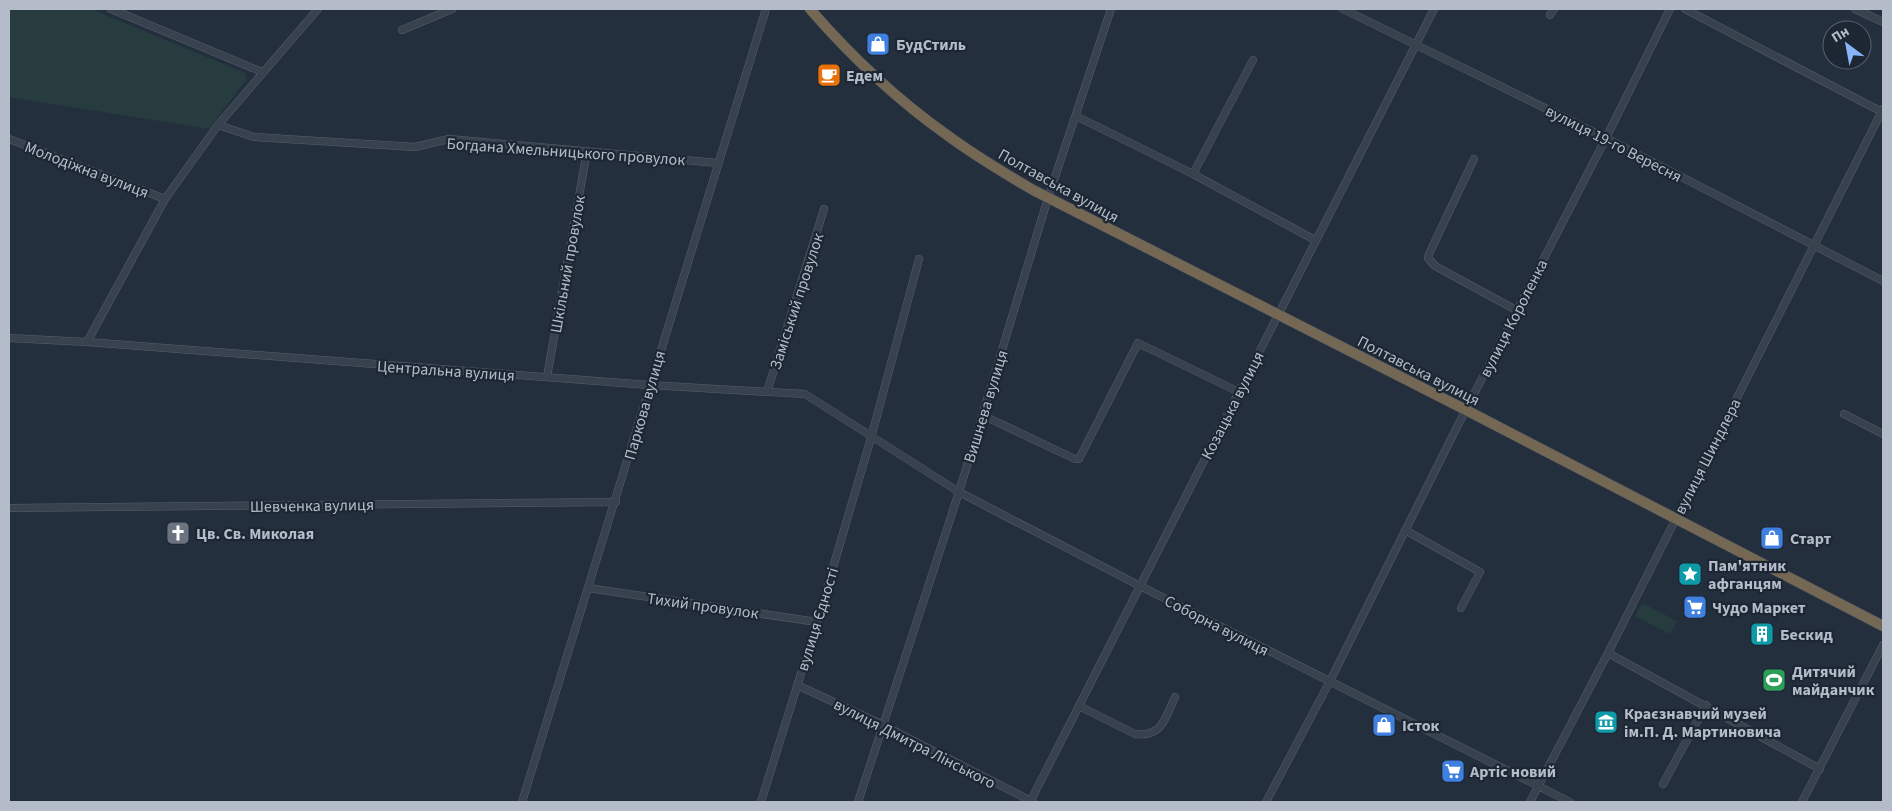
<svg xmlns="http://www.w3.org/2000/svg" width="1892" height="811" font-family="'Source Sans 3',sans-serif">
  <style>
    .green { fill: #263c3f }
    .lines { fill: none; stroke-linecap: round; stroke-linejoin: round }
    .minor-casing { stroke: #565f6c; stroke-width: 8 }
    .highway-casing { stroke: #434c59; stroke-width: 11 }
    .minor { stroke: #38414e; stroke-width: 7 }
    .highway { stroke: #746855; stroke-width: 10 }
    .labels { text-anchor: middle; stroke-width: 4.5; stroke-linejoin: round; paint-order: stroke }
    .poi-label { font-size: 16px; font-weight: bold; fill: #b4bcc9; stroke: #1d2633; text-anchor: start }
    .street-label { font-size: 16px; fill: #b4bcc9; stroke: #1d2633 }
  </style>
  <rect width="100%" height="100%" fill="#242f3e"/>
  <path class="green" d="M 9,9 L 91,9 L 245,73 L 246,80 L 209,129 L 9,97 Z
    M 1642,603 L 1677,621 L 1670,634 L 1635,616 Z"/>
  <g class="lines">
    <g class="minor-casing">
      <path id="minor" d="M 111,9 L 262,72
        M 1343,9 L 1606,138 L 1883,281
        M 1685,9 L 1882,112
        M 1855,9 L 1883,22
        M 1550,15 L 1554,9
        M 402,30 L 452,9
        M 1076,116 L 1193,174 L 1315,240
        M 218,125 L 254,137 L 415,147 L 449,139 L 718,163
        M 9,139 L 165,199
        M 1474,159 L 1429,254 L 1428,258 L 1435,266 L 1516,310
        M 1193,174 L 1253,60
        M 9,338 L 87,342 L 649,385 L 805,394 L 959,492 L 1140,586 L 1570,802
        M 87,342 L 165,199 L 218,125 L 318,9
        M 547,377 L 587,151
        M 767,392 L 824,209
        M 1844,414 L 1883,434
        M 982,415 L 1075,459 L 1079,459 L 1138,343 L 1239,392
        M 9,508 L 616,502
        M 1405,530 L 1480,572 L 1461,608
        M 588,588 L 817,622
        M 1608,653 L 1820,769
        M 797,685 L 883,725 L 1033,802
        M 1079,706 L 1135,734 C 1163,737 1165,718 1175,697
        M 1663,784 L 1706,705
        M 522,802 C 604,538 684,273 766,9
        M 761,802 L 817,622 L 871,438 L 919,259
        M 858,802 L 959,492 L 1048,198 L 1111,9
        M 1030,802 L 1434,9
        M 1266,802 L 1330,681 L 1457,427 L 1606,138 L 1670,9
        M 1530,802 L 1608,653 L 1883,109
        M 1802,802 L 1883,645"/>
    </g>
    <g class="highway-casing">
      <path id="highway" d="M 810,9 C 850,55 896,99 947,135 C 974,155 1004,173 1033,190 L 1466,410 L 1883,626"/>
    </g>
    <use href="#minor" class="minor"/>
    <use href="#highway" class="highway"/>
  </g>
  <defs>
    <g id="shop-square" transform="scale(1.25)"><rect x="-9" y="-9" width="18" height="18" rx="4" fill="#3f7fe0" stroke="#1d2633"/><path d="M-5-2.5h2.3a2.7 3.5 0 0 1 5.4 0H5L5.5 6h-11ZM-1.5-2.5h3a1.5 2.3 0 0 0-3 0Z" fill="#fff"/></g>
    <g id="cafe-square" transform="scale(1.25)"><rect x="-9" y="-9" width="18" height="18" rx="4" fill="#e8710a" stroke="#1d2633"/><path d="M-5.5-4.5H6V0H3Q3 3.5 0 3.5H-2.5Q-5.5 3.5-5.5 0ZM3-3.2v2h1.7v-2ZM-6 4.5H4V6H-6Z" fill="#fff"/></g>
    <g id="church-square" transform="scale(1.25)"><rect x="-9" y="-9" width="18" height="18" rx="4" fill="#6b7280" stroke="#1d2633"/><path d="M-1.2-6h2.4v3.5h3.3v2.4h-3.3V6h-2.4V-.1h-3.3v-2.4h3.3Z" fill="#fff"/></g>
    <g id="sight-square" transform="scale(1.25)"><rect x="-9" y="-9" width="18" height="18" rx="4" fill="#0f9aa8" stroke="#1d2633"/><path d="M0-6L1.8-2.2L6-1.7L2.9 1.2L3.7 5.4L0 3.3L-3.7 5.4L-2.9 1.2L-6-1.7L-1.8-2.2Z" fill="#fff"/></g>
    <g id="supermarket-square" transform="scale(1.25)"><rect x="-9" y="-9" width="18" height="18" rx="4" fill="#3f7fe0" stroke="#1d2633"/><path d="M-6-5.5h2.5l.6 2H6L4.5 2H-2.5L-4.4-4H-6ZM-1.5 3.2a1.3 1.3 0 1 0 .1 0ZM3 3.2a1.3 1.3 0 1 0 .1 0Z" fill="#fff"/></g>
    <g id="building-square" transform="scale(1.25)"><rect x="-9" y="-9" width="18" height="18" rx="4" fill="#0f9aa8" stroke="#1d2633"/><path d="M-4-6H4V6H1V3H-1V6H-4ZM-2.5-4.3h1.7v1.8h-1.7ZM.8-4.3h1.7v1.8H.8ZM-2.5-1h1.7V.8h-1.7ZM.8-1h1.7V.8H.8Z" fill="#fff"/></g>
    <g id="stadium-square" transform="scale(1.25)"><rect x="-9" y="-9" width="18" height="18" rx="4" fill="#2e9e5b" stroke="#1d2633"/><path d="M0-5a6.5 5 0 1 0 0 10a6.5 5 0 1 0 0-10ZM-3.5-1.8h7v3.6h-7Z" fill="#fff"/></g>
    <g id="museum-square" transform="scale(1.25)"><rect x="-9" y="-9" width="18" height="18" rx="4" fill="#0f9aa8" stroke="#1d2633"/><path d="M0-6L6-3V-2H-6V-3ZM-5-1h2V3h-2ZM-1-1h2V3h-2ZM3-1h2V3H3ZM-6 4H6V6H-6Z" fill="#fff"/></g>
  </defs>
  <g fill-rule="evenodd">
    <use href="#shop-square" x="878" y="44"/>
    <use href="#cafe-square" x="829" y="75"/>
    <use href="#church-square" x="178" y="533"/>
    <use href="#shop-square" x="1772" y="538"/>
    <use href="#sight-square" x="1690" y="574"/>
    <use href="#supermarket-square" x="1695" y="607"/>
    <use href="#building-square" x="1762" y="634"/>
    <use href="#stadium-square" x="1774" y="680"/>
    <use href="#museum-square" x="1606" y="722"/>
    <use href="#shop-square" x="1384" y="725"/>
    <use href="#supermarket-square" x="1453" y="771"/>
  </g>
  <g class="labels">
    <g class="poi-label">
      <text x="896" y="50">БудСтиль</text>
      <text x="846" y="81">Едем</text>
      <text x="196" y="539">Цв. Св. Миколая</text>
      <text x="1790" y="544">Старт</text>
      <text x="1708" y="571">Пам'ятник<tspan x="1708" dy="18">афганцям</tspan></text>
      <text x="1712" y="613">Чудо Маркет</text>
      <text x="1780" y="640">Бескид</text>
      <text x="1792" y="677">Дитячий<tspan x="1792" dy="18">майданчик</tspan></text>
      <text x="1624" y="719">Краєзнавчий музей<tspan x="1624" dy="18">ім.П. Д. Мартиновича</tspan></text>
      <text x="1402" y="731">Істок</text>
      <text x="1470" y="777">Артіс новий</text>
    </g>
    <g class="street-label">
      <text transform="translate(1614 143) rotate(27)" y="6">вулиця 19-го Вересня</text>
      <text transform="translate(566 151) rotate(4)" y="6">Богдана Хмельницького провулок</text>
      <text transform="translate(87 169) rotate(21)" y="6">Молодіжна вулиця</text>
      <text transform="translate(1059 185) rotate(29)" y="6">Полтавська вулиця</text>
      <text transform="translate(567 264) rotate(-80)" y="6">Шкільний провулок</text>
      <text transform="translate(796 301) rotate(-72)" y="6">Заміський провулок</text>
      <text transform="translate(1513 318) rotate(-63)" y="6">вулиця Короленка</text>
      <text transform="translate(446 370) rotate(4)" y="6">Центральна вулиця</text>
      <text transform="translate(1419 370) rotate(27)" y="6">Полтавська вулиця</text>
      <text transform="translate(644 405) rotate(-74)" y="6">Паркова вулиця</text>
      <text transform="translate(1232 405) rotate(-63)" y="6">Козацька вулиця</text>
      <text transform="translate(985 406) rotate(-73)" y="6">Вишнева вулиця</text>
      <text transform="translate(1707 456) rotate(-63)" y="6">вулиця Шиндлера</text>
      <text transform="translate(312 505) rotate(-1)" y="6">Шевченка вулиця</text>
      <text transform="translate(703 605) rotate(8)" y="6">Тихий провулок</text>
      <text transform="translate(817 619) rotate(-73)" y="6">вулиця Єдності</text>
      <text transform="translate(1217 625) rotate(27)" y="6">Соборна вулиця</text>
      <text transform="translate(915 743) rotate(27)" y="6">вулиця Дмитра Лінського</text>
    </g>
  </g>
  <rect width="1892" height="811" fill="none" stroke="#b4bcc9" stroke-width="20"/>
  <g transform="translate(1847 45) rotate(328)"><circle r="24" fill="#1d2633" stroke="#59626f"/>
  <path d="M0-4L9 19L0 12L-9 19Z" fill="#8ab4f8"/>
  <text y="-8" font-size="14" font-weight="bold" text-anchor="middle" fill="#b4bcc9">Пн</text>
  </g>
</svg>
